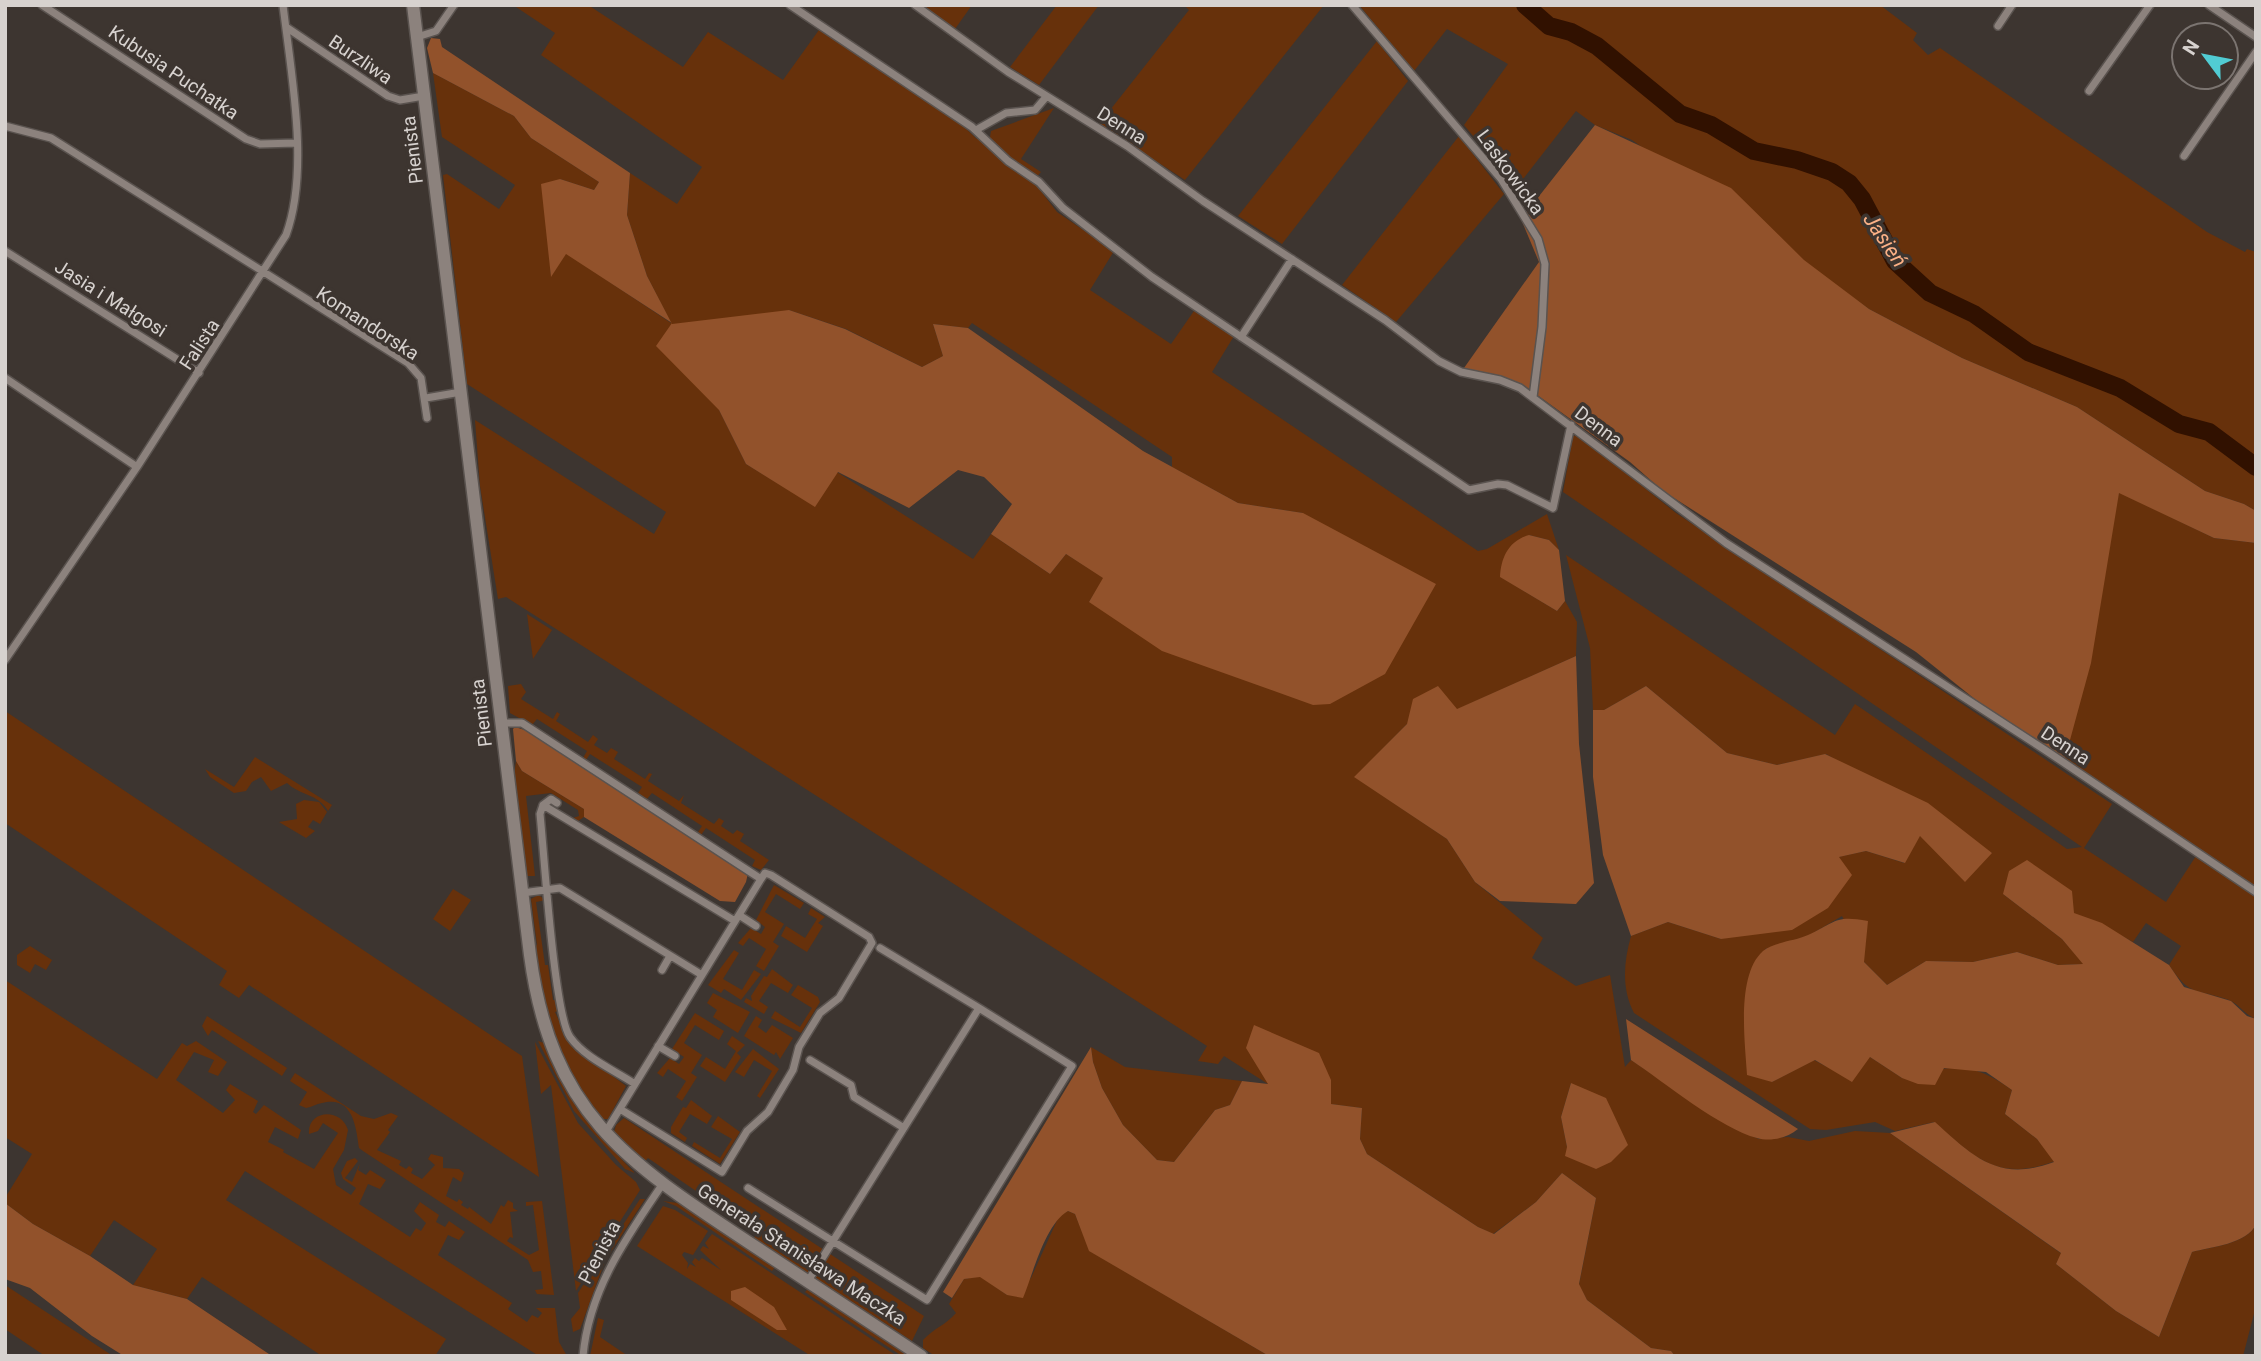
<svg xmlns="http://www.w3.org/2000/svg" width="2261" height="1361" font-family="Roboto,sans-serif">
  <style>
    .green { fill: #67310b; fill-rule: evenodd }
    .forest { fill: #92522b }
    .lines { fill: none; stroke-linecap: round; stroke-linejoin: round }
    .river { stroke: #311100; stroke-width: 18 }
    .street-casing { stroke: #5a534f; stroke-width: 10 }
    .secondary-casing { stroke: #5a534f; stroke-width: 15 }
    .street { stroke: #8c827d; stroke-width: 7 }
    .secondary { stroke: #8c827d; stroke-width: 12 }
    .labels { text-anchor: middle; stroke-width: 7; stroke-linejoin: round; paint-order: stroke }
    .street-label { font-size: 19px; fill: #d7d2cf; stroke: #3d3530 }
    .water-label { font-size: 21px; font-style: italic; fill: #fcb186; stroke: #3d3530 }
  </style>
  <rect width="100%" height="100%" fill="#3d3530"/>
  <path class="green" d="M 513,5 L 588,5 L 683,67 L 708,32 L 783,80 L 824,23 L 968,119 L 964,127 L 977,139 L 990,137 L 991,131 L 1054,108 L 1021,159 L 1041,172 L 1033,181 L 1057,212 L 1114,251 L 1090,290 L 1171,344 L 1196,308 L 1234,336 L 1212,372 L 1478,551 L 1487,549 L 1547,514 L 1559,550 L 1549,540 L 1529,535 L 1501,577 L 1557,611 L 1565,601 L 1577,622 L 1576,656 L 1456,710 L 1407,724 L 1355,777 L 1447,839 L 1475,882 L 1543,938 L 1532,958 L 1576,986 L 1610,975 L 1625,1067 L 1631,1060 L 1735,1129 L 1759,1139 L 1788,1137 L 1809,1141 L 1855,1131 L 1890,1133 L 2062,1254 L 2056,1264 L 2116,1311 L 2159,1337 L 2192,1252 C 2211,1247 2248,1244 2256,1224 L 2256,1306 L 2243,1356 L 1675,1356 L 1671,1351 L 1651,1348 L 1587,1300 L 1579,1285 L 1596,1198 L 1562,1173 L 1536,1202 L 1493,1234 L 1478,1227 L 1367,1154 L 1360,1139 L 1362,1108 L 1331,1104 L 1331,1080 L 1268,1084 L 1224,1056 L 1218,1064 L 1198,1061 L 1207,1046 L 506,597 L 498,599 L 480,486 L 475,420 L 654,534 L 666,512 L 467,384 L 443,175 L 447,174 L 499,209 L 515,185 L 442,137 L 433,73 L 514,116 L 531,138 L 599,182 L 594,190 L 560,179 L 547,227 L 551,276 L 566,253 L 671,323 L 647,276 L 627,215 L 630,173 L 677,204 L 702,167 L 541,55 L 555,33 ZM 789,310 L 846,329 L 922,367 L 943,356 L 933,324 L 968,328 L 972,323 L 1172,457 L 1172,467 L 1238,503 L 1303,513 L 1089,602 L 1104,578 L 1066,554 L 1050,574 L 991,534 L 973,559 L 837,472 L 815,506 L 746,464 L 719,410 ZM 1571,1083 L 1596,1169 L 1567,1147 L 1561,1117 Z
    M 923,5 L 972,5 L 955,29 Z
    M 1057,5 L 1099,5 L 1039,85 L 1010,67 Z
    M 1184,5 L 1324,5 L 1185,180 L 1099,124 L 1189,10 Z
    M 1359,5 L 1880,5 L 1917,33 L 1913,40 L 1928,55 L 1940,48 L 2207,232 L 2245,252 L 2247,249 L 2256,252 L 2256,511 L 2244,504 L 2205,491 L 2077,407 L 1962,358 L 1869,309 L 1632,140 L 1595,125 L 1576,111 L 1516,188 L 1464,125 L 1508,64 L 1447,29 L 1414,71 Z
    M 1377,41 L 1408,81 L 1282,244 L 1238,216 Z
    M 1459,136 L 1504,194 L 1396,322 L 1342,285 Z
    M 1578,435 L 1676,513 L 2112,804 L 2084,848 L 2166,902 L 2196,856 L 2256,897 L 2256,1019 C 2245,1015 2239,1004 2229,1000 C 2196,988 2191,998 2169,965 L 2181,946 L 2146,923 L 2133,942 C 2091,918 2049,907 2003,894 L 2062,939 L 2084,964 L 2058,965 L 2017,952 L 1973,962 L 1926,961 L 1887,985 L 1864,962 L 1842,916 L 1808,936 L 1765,949 L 1772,1082 L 1814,1060 L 1827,1067 L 1870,1057 L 1902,1078 C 1952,1066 1968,1059 2012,1090 L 2005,1114 L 2037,1139 L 2055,1161 C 1998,1183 1974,1157 1934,1122 L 1895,1131 L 1875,1122 L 1826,1130 L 1810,1129 L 1634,1013 C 1621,988 1624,961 1631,936 L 1668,922 L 1721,939 L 1838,857 L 1866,851 L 1904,863 L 1920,835 L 1992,853 L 1826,754 L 1777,765 L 1727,753 L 1646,686 L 1604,710 L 1593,710 L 1590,648 L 1566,555 L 1835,735 L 1855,704 L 2067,849 L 2082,847 L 1563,492 L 1573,436 Z
    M 2119,492 L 2214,538 L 2256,543 L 2256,887 L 2064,762 Z
    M 527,614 L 552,630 L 533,659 Z
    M 521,684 L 526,692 L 521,699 L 553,719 L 557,712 L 560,714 L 556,721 L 588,742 L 593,735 L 598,739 L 594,745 L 607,753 L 611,748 L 618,752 L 614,759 L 645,779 L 649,773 L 652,774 L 648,781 L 679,801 L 684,795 L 681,803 L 714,824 L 719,818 L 724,821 L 721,826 L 733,834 L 737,830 L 744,834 L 740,841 L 769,860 L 761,870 L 752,866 L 755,860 L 706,828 L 701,835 L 698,832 L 702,826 L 652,793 L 647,799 L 638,793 L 642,787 L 590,754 L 586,760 L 583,758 L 587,751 L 537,719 L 532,725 L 510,713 L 508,686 Z
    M 5,711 L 522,1056 L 539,1177 L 249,985 L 239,998 L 219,985 L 227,971 L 5,823 Z
    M 255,757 L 332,805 L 328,811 C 319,794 299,795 287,783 L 271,791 L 261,777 L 252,782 L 246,791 L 234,793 L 210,777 L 205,769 L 234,787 Z
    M 516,761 L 522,771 L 584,809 L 584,817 L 578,821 L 573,818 L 579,816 L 578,810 L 551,793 L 526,796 L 535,876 L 527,876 L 514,777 Z
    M 304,800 L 319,802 L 327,812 L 320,824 L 313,820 L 308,827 L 315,831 L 306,838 L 279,822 L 297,819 L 296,804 Z
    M 774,885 L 804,903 L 800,909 L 776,894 L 765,912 L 784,924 L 773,942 L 779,946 L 764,971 L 756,966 L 766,949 L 749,938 L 743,946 L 738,943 L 751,928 L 761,934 L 765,927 L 756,920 Z
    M 453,889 L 471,900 L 450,931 L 433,919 Z
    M 538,895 L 546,900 L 536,902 L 545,965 L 548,965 L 553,1000 L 557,1000 L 558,1011 L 555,1012 L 570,1044 L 626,1086 L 608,1119 L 603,1119 C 559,1079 544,1002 534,946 L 537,945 L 531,899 Z
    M 811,908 L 825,917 L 818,923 L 823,926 L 807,952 L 781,936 L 786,926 L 805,938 L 817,919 L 808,914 Z
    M 30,946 L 52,960 L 46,970 L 35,964 L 30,973 L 17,965 L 17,955 Z
    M 734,950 L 739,953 L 723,979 L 742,990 L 754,970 L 761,974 L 741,1000 L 724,989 L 721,993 L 708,985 Z
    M 772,969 L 793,985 L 788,993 L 771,983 L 759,1001 L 768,1007 L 764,1014 L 744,1002 L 746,998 L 752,1001 L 751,996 L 764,976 L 767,977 Z
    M 5,980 L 157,1079 L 182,1043 L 187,1046 L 196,1041 L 227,1062 L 218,1076 L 208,1072 L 214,1060 L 194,1052 L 176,1080 L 223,1113 L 235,1100 L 226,1090 L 230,1084 L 258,1101 L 253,1112 L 256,1114 L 264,1105 L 301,1130 L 298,1139 L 275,1127 L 268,1142 L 284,1150 L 283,1152 L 314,1169 L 338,1133 L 323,1123 L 318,1131 L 309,1134 C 307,1110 341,1107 348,1130 L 344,1150 L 333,1169 L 336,1185 L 351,1195 L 356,1188 L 343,1179 L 341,1173 L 347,1161 L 355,1158 L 358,1161 L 345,1178 L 352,1182 L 360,1163 L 358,1170 L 366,1175 L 370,1170 L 386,1180 L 380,1189 L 368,1184 L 359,1204 L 410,1237 L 416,1228 L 421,1231 L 426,1223 L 414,1211 L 420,1202 L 439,1215 L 436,1222 L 445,1227 L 449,1221 L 465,1232 L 459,1240 L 448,1235 L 438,1255 L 512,1303 L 508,1309 L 527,1322 L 532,1315 L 538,1318 L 542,1313 L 536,1308 L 555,1308 L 559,1342 L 567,1356 L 539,1356 L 245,1171 L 226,1200 L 446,1339 L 435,1356 L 322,1356 L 202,1277 L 187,1299 L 133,1285 L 157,1249 L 114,1220 L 90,1256 L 33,1224 L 5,1203 L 5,1198 L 32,1154 L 5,1137 Z
    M 798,985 L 818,997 L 820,1002 L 801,1033 L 771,1018 L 775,1011 L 800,1027 L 812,1008 L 791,995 Z
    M 713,993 L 750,1012 L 738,1033 L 713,1017 L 717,1010 L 707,1003 Z
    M 695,1013 L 724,1031 L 719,1040 L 695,1025 L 684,1043 L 702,1055 L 691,1073 L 697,1077 L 682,1101 L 676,1097 L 686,1081 L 668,1069 L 663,1077 L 657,1073 L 670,1058 L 679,1064 L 684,1057 L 672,1049 Z
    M 207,1016 L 287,1068 L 282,1076 L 212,1030 L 208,1036 L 202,1026 Z
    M 756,1016 L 762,1020 L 758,1027 L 766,1033 L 772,1025 L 793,1038 L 780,1059 L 776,1052 L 774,1055 L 744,1036 Z
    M 732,1036 L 745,1045 L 737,1053 L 741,1057 L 725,1082 L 700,1066 L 706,1057 L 725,1069 L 736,1051 L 727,1044 Z
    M 538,1041 L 544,1043 C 568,1093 595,1134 635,1173 L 625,1169 L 574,1111 Z
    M 535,1042 L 578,1123 L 616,1165 L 636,1182 L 640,1190 L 576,1291 L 551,1085 L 541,1094 Z
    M 1091,1047 L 1125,1067 L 1242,1081 L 1230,1105 L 1215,1110 L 1174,1162 L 1157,1160 L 1123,1125 L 1102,1088 L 1093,1062 Z
    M 753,1049 L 779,1069 L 760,1098 L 757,1096 L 772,1071 L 754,1060 L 744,1077 L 735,1072 Z
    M 295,1073 L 361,1116 L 374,1119 L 391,1113 L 398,1116 L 388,1130 L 390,1132 L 377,1150 L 401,1161 L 399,1165 L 406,1169 L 409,1166 L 413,1169 L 411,1173 L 422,1179 L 435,1165 L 428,1159 L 431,1154 L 443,1157 L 443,1168 L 459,1169 L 464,1173 L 461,1182 L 453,1177 L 446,1196 L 457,1202 L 459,1199 L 463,1202 L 461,1205 L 468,1209 L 469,1207 L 491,1224 L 501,1205 L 504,1207 L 508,1200 L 513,1203 L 513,1208 L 518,1211 L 510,1212 L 513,1238 L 510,1237 L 507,1241 L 529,1255 L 539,1250 L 533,1205 L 526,1206 L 526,1202 L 542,1201 L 554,1295 L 537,1294 L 535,1290 L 543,1289 L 541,1271 L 533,1272 L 528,1260 L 363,1151 L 359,1148 C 356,1127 353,1095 322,1103 C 316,1104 312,1107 306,1108 L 299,1105 L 307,1092 L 290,1081 Z
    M 691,1100 L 712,1116 L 707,1124 L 690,1114 L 679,1132 L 687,1138 L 685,1142 L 671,1133 L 671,1127 L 683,1107 L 686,1108 Z
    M 718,1116 L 740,1132 L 720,1164 L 692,1146 L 694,1142 L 720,1158 L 732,1139 L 711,1127 Z
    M 624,1118 L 924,1316 L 912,1341 L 754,1238 L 757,1233 L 648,1158 L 643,1163 L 614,1132 L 616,1125 Z
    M 640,1199 L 645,1199 L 605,1261 L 580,1329 L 573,1332 L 571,1319 L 580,1308 L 578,1293 Z
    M 663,1201 L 678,1203 L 775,1267 L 772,1271 L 676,1206 Z
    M 663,1206 L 675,1210 L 708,1231 L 693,1255 L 684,1252 L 682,1255 L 688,1263 L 687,1269 L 690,1264 L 696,1267 L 692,1262 L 695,1258 L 699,1261 L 702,1258 L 721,1270 L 700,1250 L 703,1246 L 709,1249 L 705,1243 L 712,1234 L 897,1356 L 811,1356 L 637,1246 Z
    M 1068,1211 L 1075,1214 L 1090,1251 L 1269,1356 L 935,1356 L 923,1348 L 923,1340 C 934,1328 946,1325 956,1313 L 949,1304 L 964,1279 L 980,1276 L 1007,1295 L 1031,1278 L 1059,1216 Z
    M 5,1285 L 113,1356 L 45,1356 L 5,1329 Z
    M 808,1289 L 910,1356 L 902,1356 L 805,1292 Z
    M 598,1318 L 604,1320 L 600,1337 L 628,1356 L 590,1356 Z"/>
  <path class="forest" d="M 431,38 L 440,39 L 442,47 L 630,173 L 627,215 L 647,276 L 672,324 L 789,310 L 845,329 L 922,367 L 943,356 L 933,324 L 968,328 L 1143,451 L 1238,503 L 1303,513 L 1436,584 L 1385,674 L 1330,704 L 1313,705 L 1162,651 L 1089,602 L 1103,578 L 1066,554 L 1050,574 L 991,534 L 1012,504 L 984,477 L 958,470 L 909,508 L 838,472 L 815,507 L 746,464 L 719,410 L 656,346 L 672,323 L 566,254 L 551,277 L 541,184 L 560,179 L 594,190 L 599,182 L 531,138 L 514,116 L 433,73 L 427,48 Z
    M 1595,125 L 1731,188 L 1804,260 L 1869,309 L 1962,358 L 2077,407 L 2205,491 L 2244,504 L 2256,511 L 2256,543 L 2214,538 L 2119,493 L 2091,663 L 2064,762 L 2006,724 L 1916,652 L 1663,491 L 1630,462 L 1522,384 L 1464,368 L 1539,262 L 1521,219 Z
    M 1529,535 L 1549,540 L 1559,550 L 1565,601 L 1557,611 L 1500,577 C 1501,558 1508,541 1529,535 Z
    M 1576,656 L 1579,744 L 1594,883 L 1576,904 L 1500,901 L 1475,882 L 1447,839 L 1354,777 L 1407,724 L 1413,699 L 1438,686 L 1457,709 Z
    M 1646,686 L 1727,753 L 1777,765 L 1825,754 L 1928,803 L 1992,853 L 1965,882 L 1920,836 L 1905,863 L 1866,851 L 1839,857 L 1852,875 L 1828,908 L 1792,930 L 1721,939 L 1668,922 L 1631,936 L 1603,855 L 1593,777 L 1593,710 L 1604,710 Z
    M 515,727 L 528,731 L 748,873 L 746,882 L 735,902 L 720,901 L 584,817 L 584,809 L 522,771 L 516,761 L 513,729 Z
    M 2027,860 L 2072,891 L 2074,913 L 2102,923 L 2169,965 L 2184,987 L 2231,1001 L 2247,1016 L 2256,1019 L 2256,1224 C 2248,1244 2210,1247 2192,1252 L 2159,1337 L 2116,1311 L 2056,1264 L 2061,1253 L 1890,1133 L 1935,1122 C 1973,1156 1998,1183 2054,1162 L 2037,1139 L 2005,1114 L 2012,1090 L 1986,1072 L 1944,1068 L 1935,1085 L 1918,1084 L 1902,1078 L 1870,1057 L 1852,1082 L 1815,1060 L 1772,1082 L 1747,1075 C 1745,1042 1736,975 1763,951 C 1774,942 1795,941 1808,935 C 1837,922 1834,915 1868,921 L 1864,962 L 1887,985 L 1926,961 L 1973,962 L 2017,952 L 2058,965 L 2083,964 L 2062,939 L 2003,894 L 2009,871 Z
    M 1626,1019 L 1798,1129 C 1787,1138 1771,1142 1757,1138 C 1721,1129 1664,1082 1631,1060 Z
    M 1254,1025 L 1319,1053 L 1331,1080 L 1331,1104 L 1362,1108 L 1360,1139 L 1367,1154 L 1478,1227 L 1494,1234 L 1536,1202 L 1562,1173 L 1596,1198 L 1579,1284 L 1587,1300 L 1651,1348 L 1671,1351 L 1675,1356 L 1269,1356 L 1089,1251 L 1075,1214 L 1068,1211 C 1045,1224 1033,1274 1023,1298 L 1007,1295 L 980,1277 L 964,1279 L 952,1298 L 943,1292 L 1091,1047 L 1093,1062 L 1102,1088 L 1123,1125 L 1157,1160 L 1174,1162 L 1215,1110 L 1230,1105 L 1242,1081 L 1268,1084 L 1246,1048 Z
    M 1571,1083 L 1606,1098 L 1628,1145 L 1611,1162 L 1596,1169 L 1565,1156 L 1567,1147 L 1561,1117 Z
    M 5,1203 L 33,1224 L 90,1256 L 133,1285 L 187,1299 L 272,1356 L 124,1356 L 92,1336 L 30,1288 L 5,1279 Z
    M 745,1287 L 774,1307 L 787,1330 L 777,1330 L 731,1300 L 731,1291 Z"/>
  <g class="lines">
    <path class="river" d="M 1525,5 L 1549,26 L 1571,32 L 1597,46 L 1680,114 L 1711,125 L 1754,151 L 1797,160 L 1832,172 L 1849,183 L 1862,199 L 1895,261 L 1930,293 L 1974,314 L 2028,352 L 2120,388 L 2179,424 L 2209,432 L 2256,467"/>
    <g class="street-casing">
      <path id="street" d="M 42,5 L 246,139 L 260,144 L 296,143
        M 790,5 L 972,127 L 1008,161 L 1039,182 L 1063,208 L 1152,277 L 1469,490 L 1498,484 L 1507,485 L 1553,508 L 1571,425
        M 915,5 L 1008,72 L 1127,146 L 1203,201 L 1385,320 L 1439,361 L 1461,372 L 1500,380 L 1520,388 L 1726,543 L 2045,750 L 2256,892
        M 1352,5 L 1501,179 L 1538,239 L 1545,264 L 1542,327 L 1533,397
        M 2209,5 L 2256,37
        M 1998,26 L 2012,5
        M 286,27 L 388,96 L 400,100 L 424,96
        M 417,37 L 436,31 L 454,5
        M 2089,91 L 2150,5
        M 5,126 L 51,138 L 408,363 L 421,378 L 427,418
        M 976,130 L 1006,113 L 1035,110 L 1046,97
        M 2184,156 L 2256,52
        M 5,251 L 199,373
        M 1241,337 L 1292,259
        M 5,378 L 137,467
        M 426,398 L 461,392
        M 5,660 L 137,467 L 286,235 C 310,170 291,74 283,5
        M 501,723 L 522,723 L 761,879 L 765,873 L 771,875 L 869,937 L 872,943 L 839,998 L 820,1013 L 799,1047 L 793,1070 L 768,1112 L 747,1131 L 722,1172 L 620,1109
        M 543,805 L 551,799 L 557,803
        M 522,893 L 560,888 L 702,975
        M 739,915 L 756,926
        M 662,970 L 670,956
        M 658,1046 L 675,1056
        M 810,1060 L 851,1085 L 854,1097 L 904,1128
        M 635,1084 C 614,1070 585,1058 570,1037 C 554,1014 544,852 540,814 L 543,805 L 735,921
        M 605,1133 L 761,879
        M 748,1188 L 927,1300 L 1072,1066 L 979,1008
        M 808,1281 L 979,1008 L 880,948
        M 583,1356 C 589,1290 626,1238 662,1185"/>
    </g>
    <g class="secondary-casing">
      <path id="secondary" d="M 413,5 L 530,955 C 551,1112 625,1161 748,1242 C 805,1280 863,1318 921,1356"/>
    </g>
    <use href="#street" class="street"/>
    <use href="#secondary" class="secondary"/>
  </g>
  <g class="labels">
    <g class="street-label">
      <text transform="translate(361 59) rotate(34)" y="7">Burzliwa</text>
      <text transform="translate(174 72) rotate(34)" y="7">Kubusia Puchatka</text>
      <text transform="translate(1122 125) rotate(32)" y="7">Denna</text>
      <text transform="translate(412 150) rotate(-97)" y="7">Pienista</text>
      <text transform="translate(1511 172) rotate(54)" y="7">Laskowicka</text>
      <text transform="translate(111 298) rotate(32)" y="7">Jasia i Małgosi</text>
      <text transform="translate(368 323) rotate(33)" y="7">Komandorska</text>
      <text transform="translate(199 344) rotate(-57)" y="7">Falista</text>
      <text transform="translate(1599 426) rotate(37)" y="7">Denna</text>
      <text transform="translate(481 713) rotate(-97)" y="7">Pienista</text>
      <text transform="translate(2066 745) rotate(33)" y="7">Denna</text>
      <text transform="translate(599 1252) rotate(-62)" y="7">Pienista</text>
      <text transform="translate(802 1254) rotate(33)" y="7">Generała Stanisława Maczka</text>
    </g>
    <g class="water-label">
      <text transform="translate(1885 240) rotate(56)" y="7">Jasień</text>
    </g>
  </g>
  <rect width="2261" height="1361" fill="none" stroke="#d7d2cf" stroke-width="14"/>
  <g transform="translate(2205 56) rotate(302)"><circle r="33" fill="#3d3530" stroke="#7b7470" stroke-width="2"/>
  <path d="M0-5L12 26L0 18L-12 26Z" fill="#51ccd3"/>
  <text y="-10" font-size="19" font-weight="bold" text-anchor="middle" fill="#d7d2cf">N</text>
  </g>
</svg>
